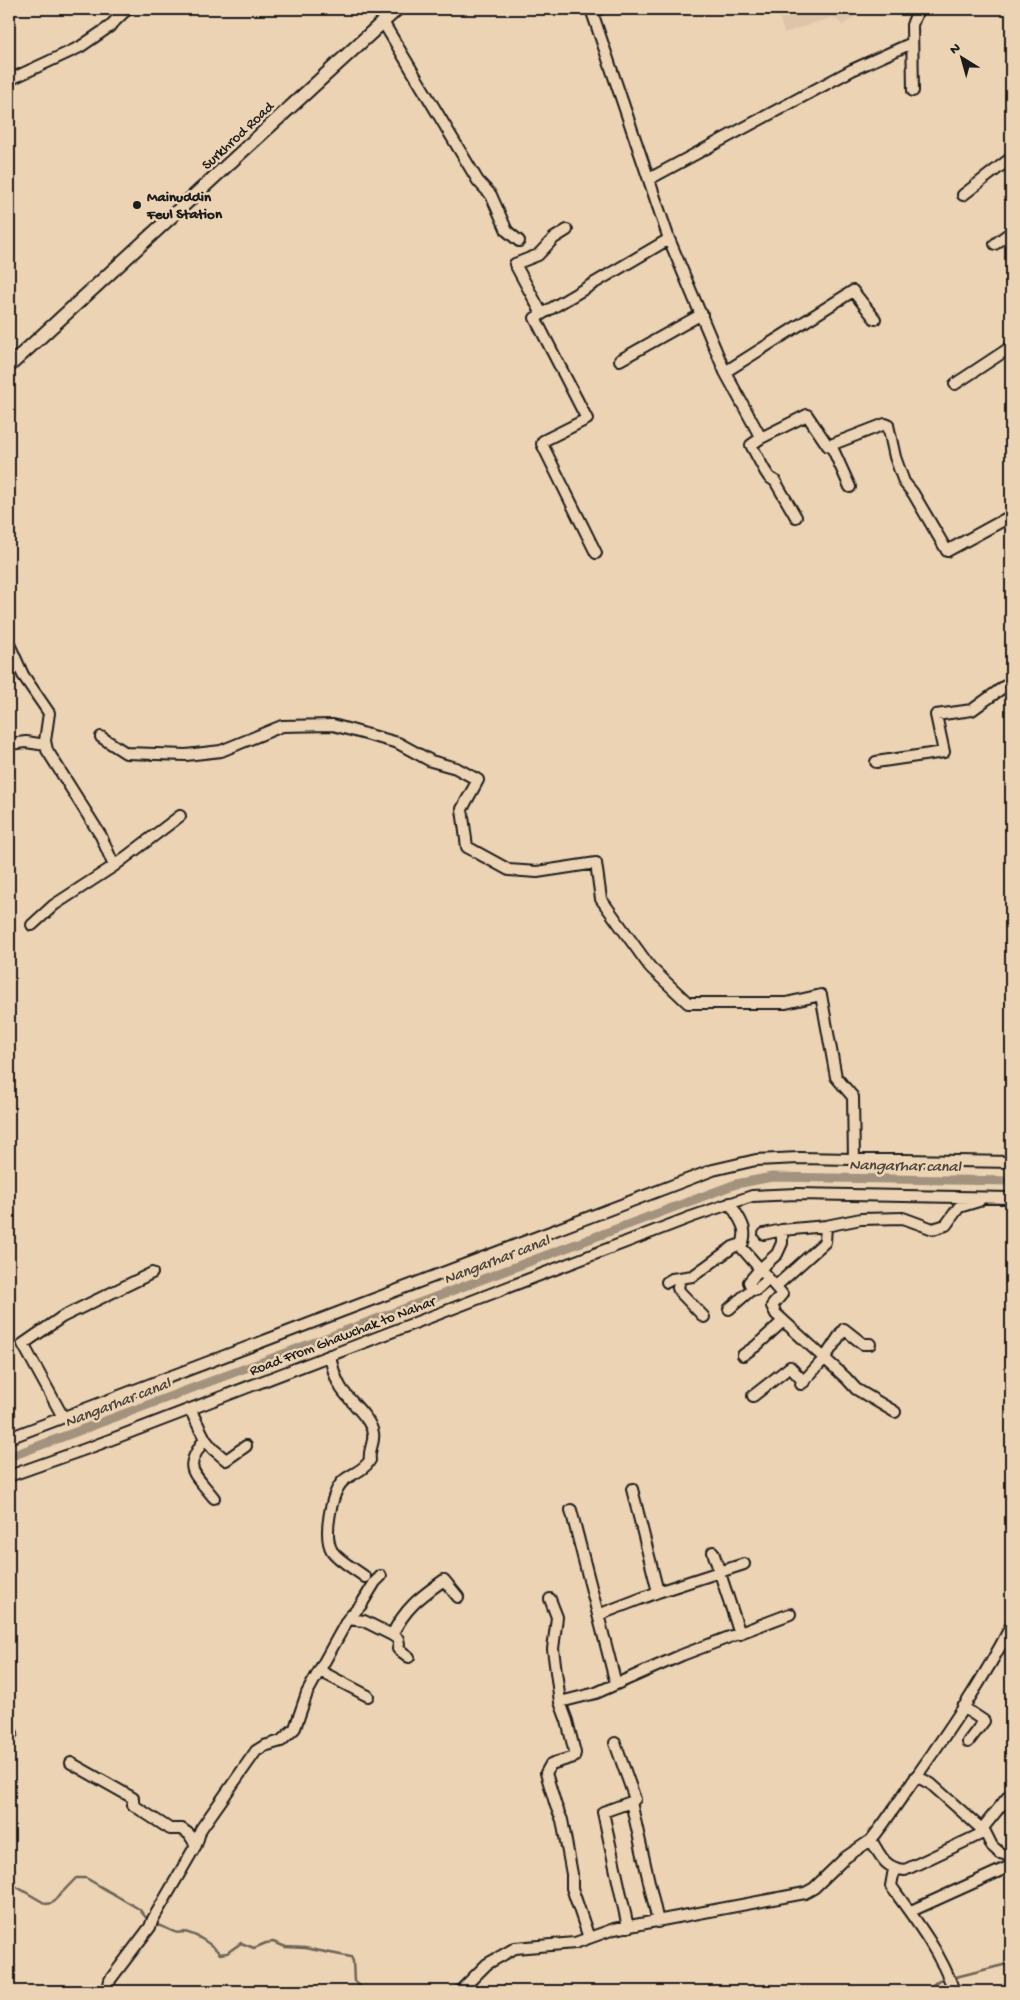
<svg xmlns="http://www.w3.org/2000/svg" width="1020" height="2000" font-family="'Gochi Hand',sans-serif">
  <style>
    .built { fill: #dcc5a9 }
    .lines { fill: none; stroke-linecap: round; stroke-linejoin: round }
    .stream { stroke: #6c6357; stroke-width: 2.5 }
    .canal { stroke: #a2927e; stroke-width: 9 }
    .minor-casing { stroke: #1c1c1c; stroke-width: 14 }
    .major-casing { stroke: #1c1c1c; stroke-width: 16 }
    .minor { stroke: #ecd3b4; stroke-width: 10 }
    .major { stroke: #ecd3b4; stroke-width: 12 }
    .poi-dot { fill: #1c1c1c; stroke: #ecd3b4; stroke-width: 2 }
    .labels { text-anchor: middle; stroke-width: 5; stroke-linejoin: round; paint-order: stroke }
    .street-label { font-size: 15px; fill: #1c1c1c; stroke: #ecd3b4 }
    .poi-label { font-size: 15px; font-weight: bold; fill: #1c1c1c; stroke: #ecd3b4; text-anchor: start }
    .water-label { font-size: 16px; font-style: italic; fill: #4b453e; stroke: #ecd3b4 }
  </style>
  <rect width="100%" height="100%" fill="#ecd3b4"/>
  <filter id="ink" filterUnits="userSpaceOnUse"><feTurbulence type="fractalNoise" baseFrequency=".02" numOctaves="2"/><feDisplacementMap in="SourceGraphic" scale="10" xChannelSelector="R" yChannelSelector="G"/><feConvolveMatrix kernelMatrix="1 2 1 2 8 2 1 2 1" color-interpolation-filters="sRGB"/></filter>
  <g filter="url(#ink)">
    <path class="built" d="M 777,9 L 873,9 L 855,16 L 843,25 L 833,17 L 784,33 Z"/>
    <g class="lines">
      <path class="stream" d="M 10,1883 L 46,1904 L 52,1903 L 76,1878 L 86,1878 L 139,1909 L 148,1920
        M 156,1925 C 164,1926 168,1930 175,1932 C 179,1934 178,1932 183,1932 C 195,1933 213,1945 220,1954 L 227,1953 L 241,1943 L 254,1948 L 266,1943 L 273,1942 L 286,1947 L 305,1948 L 351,1957 L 353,1961 L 354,1981 L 366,1991
        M 952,1978 L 1011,1963
        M 925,1991 L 939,1980 L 947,1979"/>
      <path class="canal" d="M 9,1457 L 736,1184 L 772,1177 L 1011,1181"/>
      <g class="minor-casing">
        <path id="minor" d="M 600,9 L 592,12 L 669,239 L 725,372 L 761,438
          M 383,22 L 478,181 L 491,195 L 507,231 L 519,241
          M 9,80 L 80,47 L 109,27 L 124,12 L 129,9
          M 913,91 L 912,25 L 917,12 L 916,9
          M 649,179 L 852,70 L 912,43
          M 963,195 L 1011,158
          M 995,244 L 1011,232
          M 542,314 L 515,264 L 538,255 L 554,238 L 567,230
          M 620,360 L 702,314
          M 725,372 L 853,291 L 875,319
          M 955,384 L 1011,347
          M 831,445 L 850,487
          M 796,517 L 775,481 L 769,477 L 765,471 L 751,445 L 761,438 L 807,415 L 828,446 L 885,424 L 888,425 L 895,457 L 904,482 L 913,493 L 947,551 L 1011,516
          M 596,553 L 542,444 L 543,441 L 587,419 L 535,318 L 669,239
          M 9,644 L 23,675 L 49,713 L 45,741 L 47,750 L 101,836 L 114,866
          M 101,737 L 126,753 L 186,755 L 221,751 L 282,726 L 333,725 L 398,743 L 431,761 L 456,768 L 478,780 L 462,809 L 467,847 L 509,870 L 537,872 L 596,863 L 601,899 L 650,967 L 688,1003 L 786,1003 L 821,995 L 836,1077 L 853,1097 L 854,1160
          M 9,744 L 26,742 L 46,745
          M 876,762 L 944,752 L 936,715 L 972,710 L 1005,686 L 1011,685
          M 32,925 L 54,905 L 114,866 L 180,816
          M 730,1203 C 739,1219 750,1229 741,1247 L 782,1294 L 772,1306 L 776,1314 L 846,1378 L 856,1389 L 895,1412
          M 764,1234 L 782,1230 L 826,1226 L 861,1219 L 903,1218 L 933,1229 L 946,1225 L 959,1207 L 979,1201
          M 680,1278 L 678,1288 L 680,1292 L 704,1317
          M 667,1282 L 672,1279 L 693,1276 L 733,1247 L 739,1245 L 741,1247
          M 776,1286 L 825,1242 L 826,1226
          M 752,1289 L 756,1290 L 769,1279
          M 729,1309 L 752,1289 L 749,1282 L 760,1269 L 777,1254 L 782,1243 L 782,1230
          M 330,1355 C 332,1367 335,1378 341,1388 C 350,1402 370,1417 373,1433 C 375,1443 368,1449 370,1460 C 364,1471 352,1473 343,1481 C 331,1493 323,1536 332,1551 C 339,1561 355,1569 365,1577
          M 743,1355 L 756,1346 L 783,1321
          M 801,1384 L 824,1359 L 844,1329 L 863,1344 L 870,1344
          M 753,1396 L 790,1367 L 804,1382
          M 190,1409 L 205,1439 C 182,1470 193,1471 214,1498
          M 63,1417 L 23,1344 L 62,1317 L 152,1273
          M 9,1438 L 713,1170 L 756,1160 L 799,1158 L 1011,1162
          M 205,1439 L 213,1449 L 226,1460 L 246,1446
          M 9,1476 L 94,1446 L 691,1217 L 752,1196 L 797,1194 L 1011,1198
          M 632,1489 L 658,1592
          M 571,1510 L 616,1684
          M 713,1552 L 740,1634
          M 550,1599 L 557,1617 L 553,1649 L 560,1702 L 567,1721 L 575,1753 L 574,1757 L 551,1764 L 546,1773 L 556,1806 L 562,1820 L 572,1874 L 572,1888 L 589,1938
          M 598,1615 L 658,1592 L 744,1564
          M 348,1619 L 364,1621 L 392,1635 L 398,1639 L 399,1644 L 398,1649 L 409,1657
          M 392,1635 C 405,1608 420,1597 444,1580 L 458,1597
          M 320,1671 L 368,1696
          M 560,1702 L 596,1693 L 682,1655 L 790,1614
          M 963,1707 L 984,1721 L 968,1742
          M 9,1731 L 12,1733
          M 615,1743 L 635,1799 L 631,1802 L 603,1812 L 628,1927
          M 71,1763 L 133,1798 L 133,1805 L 170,1829 L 182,1829 L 189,1834 L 196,1845
          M 916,1776 L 931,1784 L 985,1832 L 992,1846 L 1000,1853 L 1011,1856
          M 631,1802 L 658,1922
          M 982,1829 L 1011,1793
          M 871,1840 C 881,1856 884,1868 905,1870 L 985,1832
          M 894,1869 L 891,1886 C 915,1919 941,1953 954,1991
          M 911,1911 L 1006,1868
          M 108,1991 L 110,1980 L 150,1927 L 153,1919 L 196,1845 L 201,1829 L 256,1751 L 264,1746 L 281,1741 L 295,1728 L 307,1693 L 348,1619 L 361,1605 L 375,1582 L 381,1576
          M 460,1991 L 487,1964 L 515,1948 L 575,1943 L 614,1929 L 805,1893 L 814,1888 L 846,1857 L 871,1840 L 884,1823 C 928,1759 976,1695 1011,1626"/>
      </g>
      <g class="major-casing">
        <path id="major" d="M 9,366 L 397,9"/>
      </g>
      <use href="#minor" class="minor"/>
      <use href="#major" class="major"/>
    </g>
  </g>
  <circle class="poi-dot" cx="137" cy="205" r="5"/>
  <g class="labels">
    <g class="street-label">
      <text transform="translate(237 135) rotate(-43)" y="5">Surkhrod Road</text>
      <text transform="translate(342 1335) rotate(-21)" y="5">Road From Ghawchak to Nahar</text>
    </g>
    <g class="poi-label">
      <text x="147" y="201">Mainuddin<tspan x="147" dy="17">Feul Station</tspan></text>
    </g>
    <g class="water-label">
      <text transform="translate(905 1164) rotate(1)" y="6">Nangarhar canal</text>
      <text transform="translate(496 1258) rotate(-21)" y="6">Nangarhar canal</text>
      <text transform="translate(117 1401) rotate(-21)" y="6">Nangarhar canal</text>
    </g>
  </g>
  <rect width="1020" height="2000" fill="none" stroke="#ecd3b4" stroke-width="30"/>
  <rect x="15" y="15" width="990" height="1970" fill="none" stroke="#1c1c1c" stroke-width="2" filter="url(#ink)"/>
  <g transform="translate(962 58) rotate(323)" stroke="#ecd3b4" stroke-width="4" paint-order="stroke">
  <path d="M0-4L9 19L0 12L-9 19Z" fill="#1c1c1c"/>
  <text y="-8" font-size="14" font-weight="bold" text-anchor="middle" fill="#1c1c1c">N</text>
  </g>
</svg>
